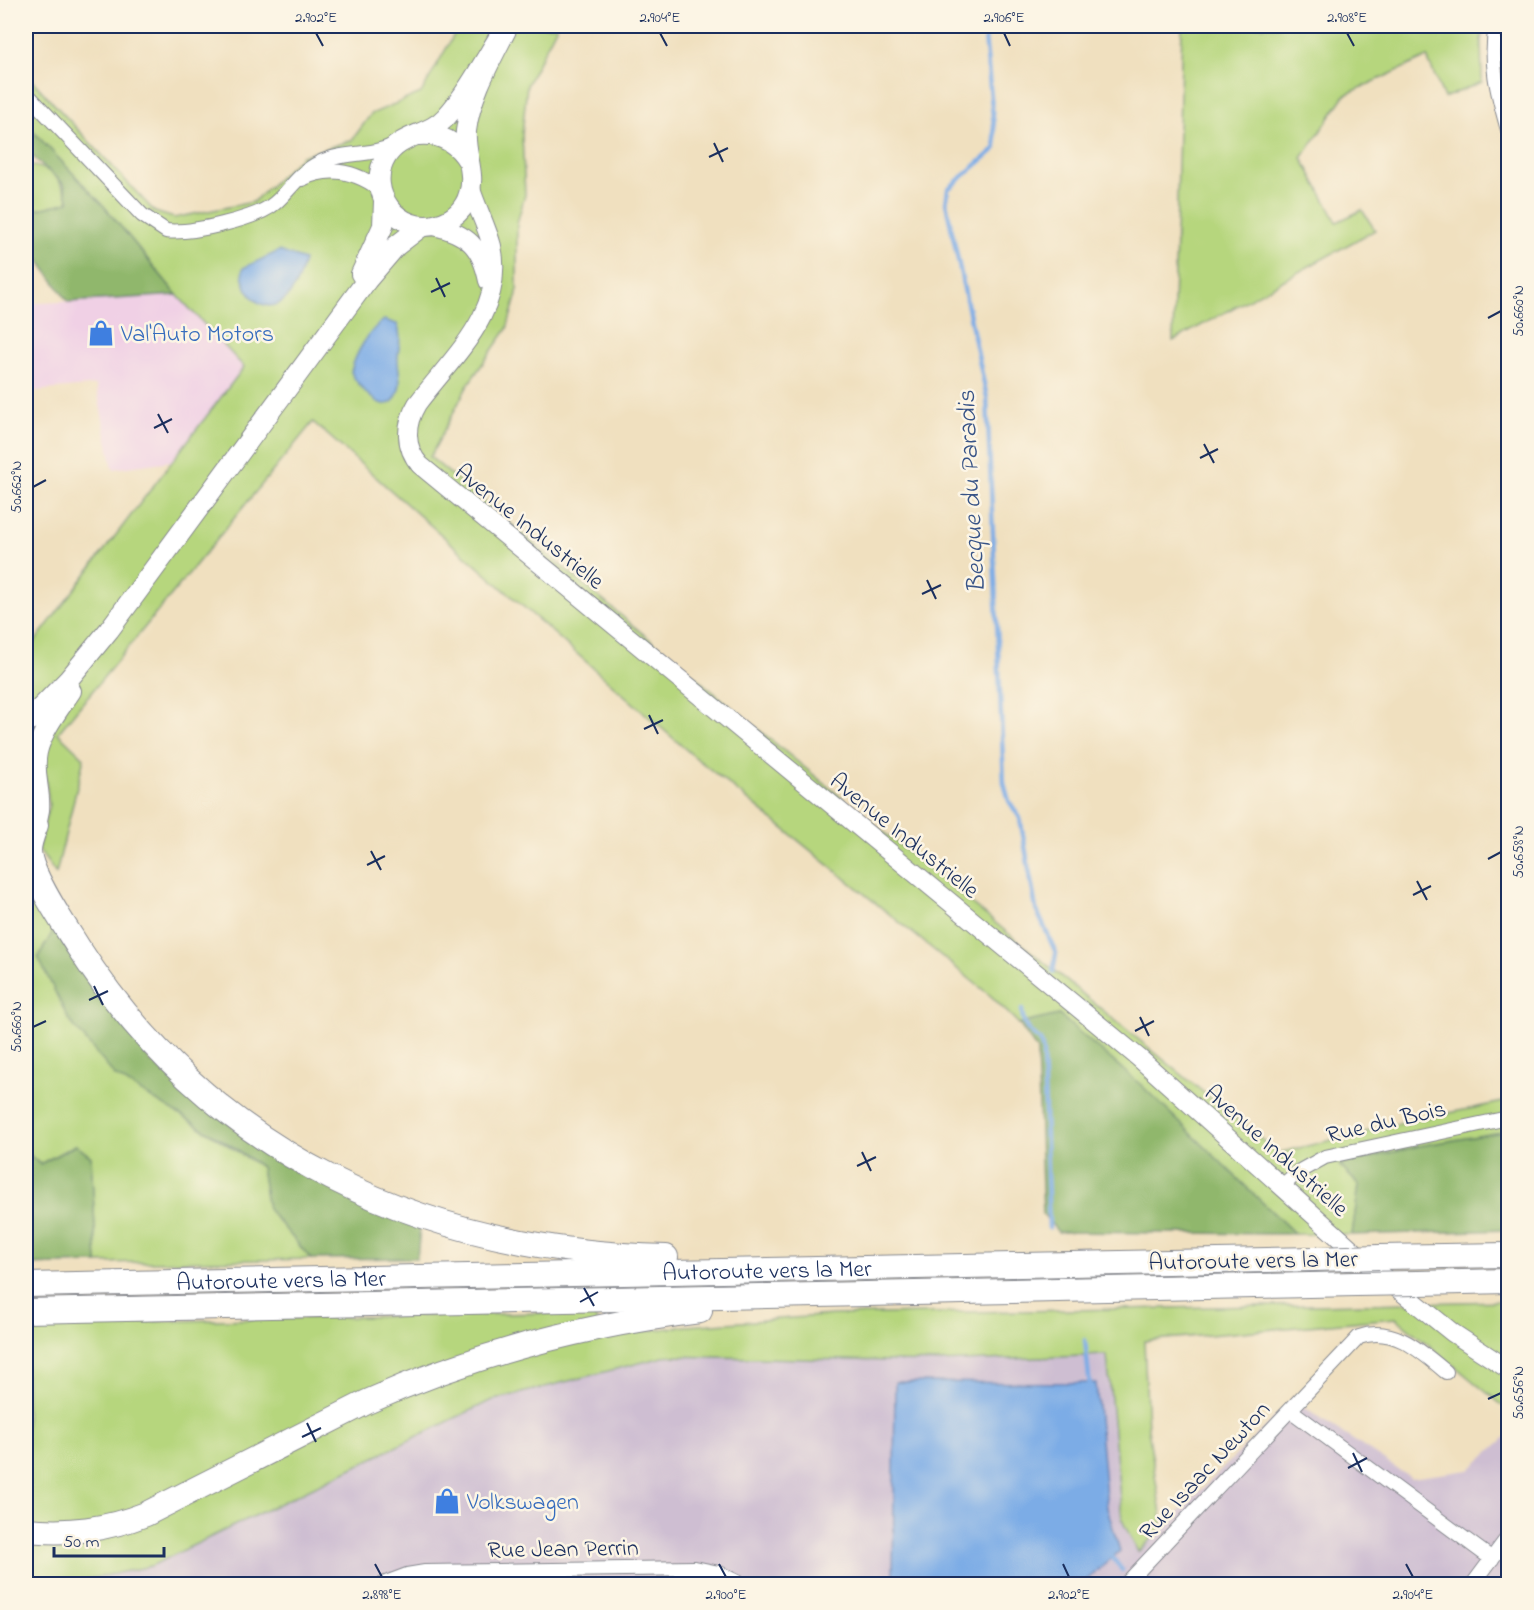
<svg xmlns="http://www.w3.org/2000/svg" width="1534" height="1610" font-family="'Indie Flower',sans-serif">
  <style>
    .built { fill: #f0d0e5 }
    .industrial { fill: #cebed2 }
    .green { fill: #b6d67d; stroke: #68826e; stroke-width: 1.5 }
    .forest { fill: #90b76c; stroke: #567365; stroke-width: 1.5 }
    .water { fill: #7bace6; stroke: #4b6ea2; stroke-width: 1.5 }
    .lines { fill: none; stroke-linecap: round; stroke-linejoin: round }
    .stream { stroke: #7bace6; stroke-width: 4.5 }
    .street-casing { stroke: #86888e; stroke-width: 16 }
    .secondary-casing { stroke: #86888e; stroke-width: 20 }
    .primary-casing { stroke: #86888e; stroke-width: 22 }
    .highway-casing { stroke: #86888e; stroke-width: 26 }
    .street { stroke: #fff; stroke-width: 14 }
    .secondary { stroke: #fff; stroke-width: 18 }
    .primary { stroke: #fff; stroke-width: 20 }
    .highway { stroke: #fff; stroke-width: 24 }
    .highway-bridge-casing { stroke: #86888e; stroke-width: 26; stroke-linecap: butt }
    .highway-bridge { stroke: #fff; stroke-width: 24 }
    .ticks { fill: none; stroke: #1b2f5e; stroke-width: 2 }
    .labels { text-anchor: middle; stroke-width: 5; stroke-linejoin: round; paint-order: stroke }
    .shop-label { font-size: 24px; fill: #366cbe; stroke: #fcf5e5; text-anchor: start }
    .street-label { font-size: 24px; fill: #1b2f5e; stroke: #fcf5e5 }
    .water-label { font-size: 26px; font-style: italic; fill: #385487; stroke: #fcf5e5 }
    .neatline { fill: none; stroke: #1b2f5e; stroke-width: 2 }
    .ticks-label { font-size: 15px; text-anchor: middle; fill: #1b2f5e }
  </style>
  <rect width="100%" height="100%" fill="#fcf5e5"/>
  <filter id="ink" filterUnits="userSpaceOnUse"><feTurbulence type="fractalNoise" baseFrequency=".0167" numOctaves="2"/><feDisplacementMap in="SourceGraphic" scale="12" xChannelSelector="R" yChannelSelector="G"/><feConvolveMatrix kernelMatrix="1 2 1 2 8 2 1 2 1" color-interpolation-filters="sRGB"/></filter>
  <filter id="wash" filterUnits="userSpaceOnUse"><feTurbulence type="fractalNoise" baseFrequency=".008" numOctaves="4" result="noise"/><feDisplacementMap in="SourceGraphic" scale="24" xChannelSelector="R" yChannelSelector="G"/><feGaussianBlur stdDeviation="1.35" result="paint"/><feColorMatrix in="noise" values="0 0 0 0 0 0 0 0 0 0 0 0 0 0 0 0 0 1.4 0 .05"/><feComposite in="paint" operator="in"/></filter>
  <g filter="url(#wash)">
    <rect width="100%" height="100%" fill="#f0e0bf"/>
    <path class="built" d="M 177,295 L 245,367 L 171,461 L 113,469 L 96,385 L 26,392 L 26,304 Z"/>
    <path class="industrial" d="M 1107,1355 L 1122,1520 L 1138,1552 L 1292,1400 L 1411,1478 L 1469,1470 L 1508,1435 L 1508,1584 L 66,1584 L 151,1566 L 490,1401 L 667,1356 L 939,1362 Z"/>
    <path class="green" d="M 459,26 L 557,26 L 527,85 L 522,135 L 525,195 L 517,223 L 517,294 L 507,329 L 469,383 L 430,457 L 788,754 L 1278,1153 L 1415,1120 L 1508,1101 L 1508,1131 L 1419,1146 L 1339,1165 L 1359,1185 L 1352,1235 L 1295,1234 L 1141,1085 L 1059,1015 L 1019,1024 L 992,997 L 690,753 L 313,422 L 58,733 L 84,758 L 56,874 L 38,849 L 49,804 L 44,768 L 45,746 L 26,730 L 26,653 L 244,367 L 177,295 L 103,205 L 26,124 L 26,74 L 155,212 L 174,218 L 253,202 L 302,156 L 352,140 L 371,114 L 421,93 Z
      M 1182,26 L 1486,26 L 1481,39 L 1482,82 L 1444,98 L 1427,57 L 1345,95 L 1302,158 L 1337,222 L 1362,210 L 1375,230 L 1173,341 Z
      M 26,165 C 50,166 63,179 69,202 L 26,212 Z
      M 26,868 L 180,1114 L 261,1167 L 268,1209 L 311,1259 L 97,1263 L 91,1157 L 75,1145 L 40,1164 L 26,1152 Z
      M 1508,1301 L 1508,1410 L 1396,1318 L 1144,1341 L 1148,1429 L 1163,1527 L 1138,1552 L 1122,1520 L 1107,1355 L 939,1362 L 667,1356 L 490,1401 L 151,1566 L 66,1584 L 38,1584 L 26,1581 L 26,1327 L 126,1322 L 593,1312 L 603,1336 L 686,1326 L 834,1315 Z"/>
    <path class="forest" d="M 26,124 L 103,205 L 177,295 L 68,302 L 26,241 L 26,212 L 69,202 L 64,184 L 26,151 Z
      M 55,928 L 80,969 L 151,1062 L 277,1161 L 420,1229 L 417,1258 L 311,1259 L 268,1209 L 261,1167 L 235,1148 L 115,1076 L 69,1020 L 38,957 Z
      M 1059,1015 L 1141,1085 L 1295,1234 L 1058,1232 L 1043,1214 L 1037,1050 L 1019,1024 Z
      M 1508,1131 L 1508,1230 L 1352,1235 L 1359,1185 L 1339,1165 L 1419,1146 Z
      M 76,1145 L 91,1157 L 97,1263 L 26,1265 L 26,1152 L 40,1164 Z"/>
    <path class="water" d="M 279,251 L 304,260 C 301,274 293,297 278,304 C 257,313 239,285 243,268 Z
      M 384,320 L 397,324 C 402,336 399,344 398,356 C 397,367 402,378 399,389 C 390,425 358,387 351,372 C 355,354 369,330 384,320 Z
      M 895,1382 L 1096,1383 L 1107,1508 L 1120,1551 L 1082,1584 L 893,1584 Z"/>
    <g class="lines">
      <path class="stream" d="M 984,26 L 996,148 L 948,189 L 946,203 L 987,398 L 1004,783 L 1009,801 L 1020,818 L 1036,909 L 1056,953 L 1053,972
        M 1022,1010 C 1023,1026 1027,1031 1040,1040 L 1043,1052 L 1049,1228
        M 1085,1340 L 1090,1387
        M 1109,1553 L 1122,1570"/>
    </g>
  </g>
  <g filter="url(#ink)">
    <g class="lines">
      <g class="street-casing">
        <path id="street" d="M 1496,26 C 1489,63 1498,94 1508,130
          M 26,93 L 142,215 L 166,231 C 190,234 257,219 275,203 C 290,190 300,172 319,163 C 342,151 370,157 394,145
          M 302,179 C 330,165 357,172 381,190
          M 1281,1187 L 1298,1172 L 1325,1157 L 1508,1118
          M 1290,1410 L 1359,1337 C 1393,1325 1421,1351 1446,1372
          M 383,1584 L 407,1575 L 425,1572 L 695,1568 L 719,1573 L 741,1584
          M 1126,1584 L 1290,1410 L 1492,1559
          M 1473,1584 L 1508,1537"/>
      </g>
      <g class="secondary-casing">
        <path id="secondary" d="M 471,189 C 477,208 487,227 492,246 C 506,312 453,356 417,404 C 405,424 404,447 420,465 L 1139,1058 L 1377,1272 L 1453,1333 L 1508,1369
          M 434,226 C 468,234 481,246 488,281"/>
      </g>
      <g class="primary-casing">
        <path id="primary" d="M 506,26 C 487,56 470,90 446,117 C 429,136 400,134 386,157 C 365,191 399,236 438,224 C 453,220 465,209 469,194 C 476,174 464,153 466,131 C 470,95 492,58 508,26
          M 418,135 C 440,133 457,142 468,161
          M 361,274 L 383,226 L 384,201
          M 26,723 L 68,680 L 109,630 L 367,280 L 396,246 L 422,226
          M 27,837 C 52,806 30,784 37,752 C 42,730 59,709 71,691"/>
      </g>
      <g class="highway-casing">
        <g id="highway">
          <path d="M 36,825 C 33,833 29,842 29,851 C 30,875 65,926 78,947 C 211,1155 424,1251 666,1257"/>
          <path d="M 1379,1257 L 1508,1255"/>
          <path d="M 1418,1283 L 1508,1281"/>
          <path id="s1" d="M 26,1285 L 1315,1259"/>
          <path d="M 26,1311 L 1356,1284"/>
          <path d="M 26,1530 C 69,1534 105,1530 146,1514 L 367,1402 C 474,1354 584,1325 700,1311"/>
        </g>
      </g>
      <use href="#street" class="street"/>
      <use href="#secondary" class="secondary"/>
      <use href="#primary" class="primary"/>
      <use href="#highway" class="highway"/>
      <g class="highway-bridge-casing">
        <path id="highway-bridge" d="M 1315,1259 L 1379,1257
          M 1356,1284 L 1418,1283"/>
      </g>
      <use href="#highway-bridge" class="highway-bridge"/>
    </g>
  </g>
  <path class="ticks" d="M 316,33 L 323,46M 660,33 L 667,46M 1004,33 L 1010,46M 1347,33 L 1354,46M 714,143 L 723,162M 709,157 L 728,148M 436,278 L 445,297M 431,292 L 450,283M 1488,318 L 1501,311M 158,414 L 168,433M 154,428 L 172,419M 1204,444 L 1214,463M 1200,458 L 1218,449M 33,487 L 46,480M 927,580 L 936,599M 922,594 L 941,585M 649,715 L 658,734M 644,729 L 663,720M 371,851 L 381,870M 1488,859 L 1501,852M 367,865 L 385,856M 1417,881 L 1427,900M 1413,895 L 1431,886M 94,986 L 103,1005M 89,1000 L 108,991M 1140,1017 L 1149,1036M 33,1027 L 46,1021M 1135,1031 L 1154,1021M 862,1152 L 871,1171M 857,1166 L 876,1157M 584,1288 L 594,1306M 580,1302 L 598,1292M 1488,1399 L 1501,1393M 307,1423 L 316,1442M 302,1437 L 321,1428M 1353,1453 L 1362,1472M 1348,1468 L 1367,1458M 375,1564 L 382,1577M 719,1564 L 726,1577M 1063,1564 L 1069,1577M 1406,1564 L 1413,1577"/>
  <defs>
    <g id="shop-bare" transform="scale(2.07)"><path d="M-5-2.5h2.3a2.7 3.5 0 0 1 5.4 0H5L5.5 6h-11ZM-1.5-2.5h3a1.5 2.3 0 0 0-3 0Z" fill="#3f7fe0" stroke="#fcf5e5" stroke-width="2.5" paint-order="stroke"/></g>
  </defs>
  <g fill-rule="evenodd">
    <use href="#shop-bare" x="101" y="333"/>
    <use href="#shop-bare" x="447" y="1501"/>
  </g>
  <g class="labels">
    <g class="shop-label">
      <text x="121" y="341">Val'Auto Motors</text>
      <text x="467" y="1509">Volkswagen</text>
    </g>
    <g class="street-label">
      <text transform="translate(530 526) rotate(39)" y="8">Avenue Industrielle</text>
      <text transform="translate(905 835) rotate(39)" y="8">Avenue Industrielle</text>
      <text transform="translate(1386 1121) rotate(-13)" y="8">Rue du Bois</text>
      <text transform="translate(1277 1150) rotate(42)" y="8">Avenue Industrielle</text>
      <text transform="translate(1253 1260) rotate(-1)" y="8">Autoroute vers la Mer</text>
      <text dy="8" stroke="none"><textPath href="#s1" startOffset="741">Autoroute vers la Mer</textPath></text>
      <text dy="8" stroke="none"><textPath href="#s1" startOffset="255">Autoroute vers la Mer</textPath></text>
      <text transform="translate(1204 1470) rotate(-47)" y="8">Rue Isaac Newton</text>
      <text transform="translate(563 1548) rotate(-1)" y="8">Rue Jean Perrin</text>
    </g>
    <g class="water-label">
      <text transform="translate(970 492) rotate(-93)" y="9">Becque du Paradis</text>
    </g>
  </g>
  <rect width="1534" height="1610" fill="none" stroke="#fcf5e5" stroke-width="66"/>
  <path d="M54 1547v9h110v-9" fill="none" stroke="#1b2f5e" stroke-width="3"/>
  <text x="63" y="1547" font-size="18" fill="#1b2f5e" stroke="#fcf5e5" stroke-width="4.5" paint-order="stroke">50 m</text>
  <rect x="33" y="33" width="1468" height="1544" class="neatline"/>
  <g class="ticks-label">
    <text x="316" y="22">2.902°E</text>
    <text x="660" y="22">2.904°E</text>
    <text x="1004" y="22">2.906°E</text>
    <text x="1347" y="22">2.908°E</text>
    <text transform="translate(1518 311) rotate(-90)" y="5">50.660°N</text>
    <text transform="translate(16 487) rotate(-90)" y="5">50.662°N</text>
    <text transform="translate(1518 852) rotate(-90)" y="5">50.658°N</text>
    <text transform="translate(16 1027) rotate(-90)" y="5">50.660°N</text>
    <text transform="translate(1518 1393) rotate(-90)" y="5">50.656°N</text>
    <text x="382" y="1599">2.898°E</text>
    <text x="726" y="1599">2.900°E</text>
    <text x="1069" y="1599">2.902°E</text>
    <text x="1413" y="1599">2.904°E</text>
  </g>
</svg>
